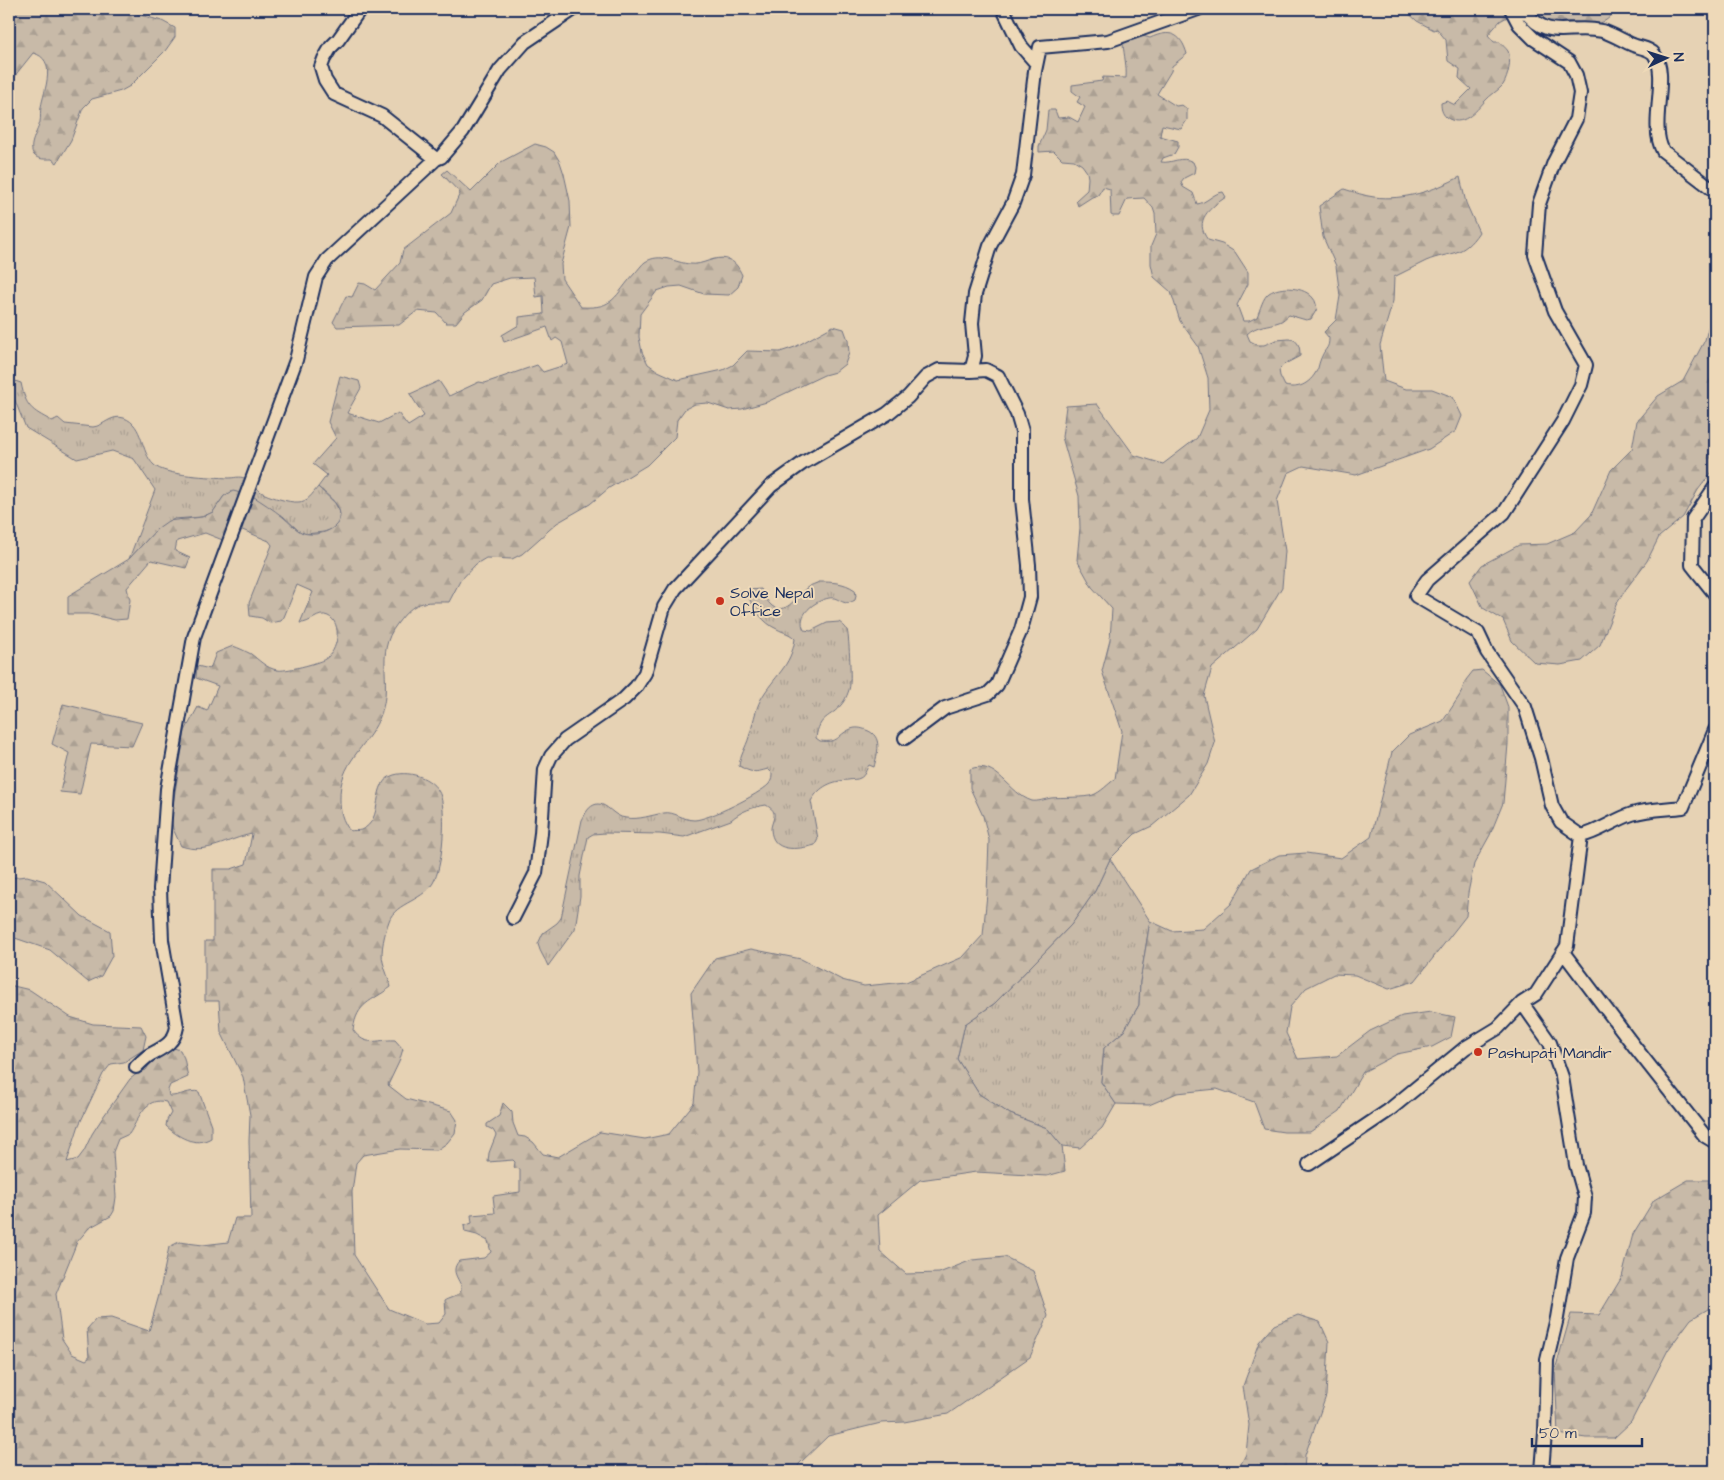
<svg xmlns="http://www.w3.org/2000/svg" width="1724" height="1480" font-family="'Architects Daughter',sans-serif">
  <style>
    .grass { fill: url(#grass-tufts); stroke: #727483 }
    .forest { fill: url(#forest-firs); stroke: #727483 }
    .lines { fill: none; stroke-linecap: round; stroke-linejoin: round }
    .minor-casing { stroke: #1b2f5e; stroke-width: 16 }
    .minor { stroke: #eed9b8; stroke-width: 12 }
    .poi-dot { fill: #c8321e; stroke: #eed9b8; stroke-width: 2 }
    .labels { text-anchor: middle; stroke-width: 4; stroke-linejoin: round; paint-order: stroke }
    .poi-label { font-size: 16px; fill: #1b2f5e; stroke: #eed9b8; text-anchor: start }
  </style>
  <defs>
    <pattern id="grass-tufts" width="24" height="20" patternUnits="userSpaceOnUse" patternTransform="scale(1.25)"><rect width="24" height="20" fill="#c8baa8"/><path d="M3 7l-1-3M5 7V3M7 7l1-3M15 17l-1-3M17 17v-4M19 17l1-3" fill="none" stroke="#aba093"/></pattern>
    <pattern id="forest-firs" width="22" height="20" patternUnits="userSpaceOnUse" patternTransform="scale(1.25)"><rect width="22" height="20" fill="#c8baa8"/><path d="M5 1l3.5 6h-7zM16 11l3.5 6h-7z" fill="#aba093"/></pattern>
  </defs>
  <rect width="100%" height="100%" fill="#e6d2b4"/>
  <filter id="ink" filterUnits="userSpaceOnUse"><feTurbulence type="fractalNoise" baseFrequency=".02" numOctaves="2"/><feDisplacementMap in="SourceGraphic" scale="10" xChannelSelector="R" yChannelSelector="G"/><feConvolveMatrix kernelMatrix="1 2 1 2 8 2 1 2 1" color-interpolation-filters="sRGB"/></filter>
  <g filter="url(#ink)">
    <path class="grass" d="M 9,379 L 21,383 C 26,407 31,410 52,421 L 58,418 L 65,424 L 93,427 C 104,426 111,414 124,418 C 144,425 140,452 154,465 C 165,476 212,477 229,478 C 234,478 239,476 244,478 C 254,481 254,486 261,492 C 267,496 290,503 298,502 C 308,502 312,494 318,487 L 335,503 L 340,512 L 338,523 L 335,528 L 324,532 L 306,534 L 300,532 L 283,516 L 224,496 L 213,512 L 202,517 L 174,519 L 158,528 L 129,559 L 155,490 L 134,459 L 112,451 L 77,459 L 26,428 L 9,386 Z
      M 819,582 C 831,582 844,582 855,590 L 856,596 L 855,600 C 842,608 840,596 829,598 C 814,601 796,615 804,630 L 811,631 L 827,623 L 839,622 C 842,624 846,627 847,630 C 849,633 851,679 850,684 C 850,690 845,701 841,705 C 831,718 819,715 816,738 L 820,741 C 841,743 835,736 851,729 C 856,727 862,728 866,730 C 884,736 877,754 874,767 L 869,765 C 866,769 865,776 860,778 C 857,780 852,779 848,780 C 832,781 820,786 811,801 L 818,839 L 815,845 C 797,850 772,853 771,829 C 771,824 775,818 774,813 C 773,809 769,807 766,805 C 753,807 741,811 731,820 L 684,837 L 660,834 L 605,833 L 593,834 L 588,837 L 580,876 L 580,896 L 575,929 L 548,966 C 545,958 540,953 538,944 L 543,933 L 557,923 L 561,918 L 582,820 C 586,813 588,806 597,804 C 608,803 613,817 626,818 C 640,820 651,815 664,813 C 674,811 683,820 694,820 C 708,820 760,794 769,784 C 772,780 772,777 772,773 L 768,769 C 754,773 752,773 739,766 C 740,756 746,747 749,737 C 753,725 755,710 761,699 C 774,676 791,667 795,639 C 790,633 784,633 777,629 C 763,623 754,609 748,596 L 749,590 L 761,589 C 764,595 767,602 772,606 C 787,617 798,593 808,587 C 811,585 815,584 819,582 Z
      M 1110,859 L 1150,921 L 1140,982 L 1139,1005 L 1124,1031 L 1104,1048 L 1101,1082 L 1116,1104 L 1102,1128 L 1080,1148 L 1062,1146 L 1047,1128 L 1010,1114 L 979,1094 L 957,1059 L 965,1024 L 995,1003 L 1071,925 L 1095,891 Z"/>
    <path class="forest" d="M 9,9 L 133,9 L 137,14 L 162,21 L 175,28 L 175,37 L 165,51 L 130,86 L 121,91 L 92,99 L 83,108 L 71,140 L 57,163 L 52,159 C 46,159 38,160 34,155 C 27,146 38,131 40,122 C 41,117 40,112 41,107 C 44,90 58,59 33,53 L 17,73 L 9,88 Z
      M 1404,9 L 1513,9 L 1509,16 L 1500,21 L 1488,35 L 1494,42 L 1500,42 C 1502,45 1506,48 1508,51 C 1512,60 1508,77 1503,85 C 1498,91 1490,95 1485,101 C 1476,111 1462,129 1446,117 C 1442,113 1441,109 1441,103 L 1447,101 L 1455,105 L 1471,89 L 1459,78 L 1460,69 L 1448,61 L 1446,40 L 1437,29 L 1434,30 L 1417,21 Z
      M 1543,9 L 1616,9 C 1604,28 1594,24 1575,22 C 1565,21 1556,21 1546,21 L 1543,17 Z
      M 1139,35 L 1150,38 C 1170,29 1181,33 1187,54 L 1172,66 L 1171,71 L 1157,94 L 1176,106 L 1182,105 L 1187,109 L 1187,120 L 1181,129 L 1162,125 L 1160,136 L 1178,141 L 1178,147 L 1174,154 L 1163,158 L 1161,162 C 1172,164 1181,155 1193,162 L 1195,167 L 1194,173 L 1184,178 L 1181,182 L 1183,187 L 1193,193 L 1197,204 C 1207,203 1213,193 1223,192 L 1226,197 C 1210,208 1193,220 1208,240 L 1222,244 L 1235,252 L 1248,272 L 1248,284 L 1237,305 L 1243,321 L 1249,321 L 1257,317 C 1260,310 1263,297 1269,293 C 1281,285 1305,287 1313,298 C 1316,301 1316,305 1317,309 L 1311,319 L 1306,320 L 1289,315 C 1286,317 1283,321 1279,322 C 1268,326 1256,325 1247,334 L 1250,341 L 1258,345 L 1264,345 L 1276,340 L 1289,339 C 1299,339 1300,348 1300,356 L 1285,364 L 1279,370 L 1280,376 L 1285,386 C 1300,390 1312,382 1318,368 C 1319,364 1320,360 1322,356 C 1326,347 1329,349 1329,338 L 1324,332 L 1336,320 L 1340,296 L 1336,266 L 1323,237 L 1319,206 L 1344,189 C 1354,192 1365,196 1374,197 C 1405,201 1434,190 1460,177 L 1466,203 L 1479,232 C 1462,258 1450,251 1426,261 C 1415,266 1405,272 1394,277 L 1393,301 L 1380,345 L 1384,381 L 1406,389 L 1432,389 L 1453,397 L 1462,416 L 1456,431 L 1429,449 L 1356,475 L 1303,466 L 1288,473 L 1277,501 L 1285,551 L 1282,587 L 1257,629 L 1212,668 L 1204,696 L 1215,743 L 1208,764 L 1189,795 L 1152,826 L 1135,834 L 1110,859 L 1095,891 L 1071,925 L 995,1003 L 965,1024 L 957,1059 L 979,1094 L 1010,1114 L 1047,1128 L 1062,1146 L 1065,1171 L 1047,1176 L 976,1172 L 920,1180 L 878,1215 L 880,1251 L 906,1274 L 939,1273 L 972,1260 L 1005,1257 L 1033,1271 L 1048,1316 L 1030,1357 L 948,1414 L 904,1422 L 881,1423 L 828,1436 L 799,1464 L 796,1471 L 9,1471 L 9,985 L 30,990 L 70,1017 L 93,1024 L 141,1026 L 146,1036 L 143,1050 L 124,1062 L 111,1064 L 103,1074 L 79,1125 L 67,1162 L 78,1159 L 84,1151 L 92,1134 L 103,1117 L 130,1079 L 138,1073 L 146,1070 L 155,1056 L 174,1048 L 180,1050 L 184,1058 L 188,1077 L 170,1085 L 168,1090 L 169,1096 C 179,1097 190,1089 199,1092 L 211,1125 L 211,1138 C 195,1148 177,1136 166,1126 L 167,1120 L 171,1113 L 166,1102 C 144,1096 138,1121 129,1134 L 118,1139 L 113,1152 L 116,1197 L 114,1211 L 111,1216 L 89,1228 L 77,1242 L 56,1294 L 62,1339 L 72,1354 L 86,1360 L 89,1358 L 87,1329 L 96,1319 L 111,1318 L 149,1331 L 159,1295 L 169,1247 L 179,1242 L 203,1245 L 228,1242 L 235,1218 L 251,1218 L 249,1141 L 250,1115 L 243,1077 L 221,1032 L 219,1001 L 205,1001 L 205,941 L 213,941 L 213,869 L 231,869 L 246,864 L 252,834 C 226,839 209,855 181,846 L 173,829 L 171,816 L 185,731 L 198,707 L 207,711 L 218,686 L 196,678 L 197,666 L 210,669 L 216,653 L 233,646 C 239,648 245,651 251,654 C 259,660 266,668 277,670 C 284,672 319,663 325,659 C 338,652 343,623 328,616 C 318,611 310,624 300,623 L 313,592 L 297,585 L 284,617 L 281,621 L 270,623 L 262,618 L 250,616 L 249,603 L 272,545 L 269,541 L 240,529 L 251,495 C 262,502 273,509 283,517 C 289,522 295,529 301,532 C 314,538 341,531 340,514 C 339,503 326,494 318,487 L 327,475 L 313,464 L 336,438 L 328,422 L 340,376 L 359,381 L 361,388 L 347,413 L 379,423 L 398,413 L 408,426 L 424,416 L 410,394 L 439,381 L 449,396 L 479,382 L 485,383 L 537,365 L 543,372 L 568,364 L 562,342 L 556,338 L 552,341 L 547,327 L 504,342 L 502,335 L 519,325 L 519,317 L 544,314 L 543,296 L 536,297 L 534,277 L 510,278 L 491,284 L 482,300 L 465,312 L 456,323 L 446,323 L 437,313 L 417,311 L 399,325 L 337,327 L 333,322 L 346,296 L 352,297 L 359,283 L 365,284 L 375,290 L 400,263 L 403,250 L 451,213 L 460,193 L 442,174 L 447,170 L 471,192 L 501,162 L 535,144 L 546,147 L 554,152 L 560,162 L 564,174 L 570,201 L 571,227 L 561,264 L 562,279 L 581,307 C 615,309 614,296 635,273 C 638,270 642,264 645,262 C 661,252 675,263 690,264 C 703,266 714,255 727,259 C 736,262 738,267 742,275 L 738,287 L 729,295 L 704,294 L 681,286 L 669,287 L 657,291 L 640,314 L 639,337 L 642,352 L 648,364 L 658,371 L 678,380 L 723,370 L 733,365 L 747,351 L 780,352 L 795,347 L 833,326 L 844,329 L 848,340 L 849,353 L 845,364 L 835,372 L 824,375 L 767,402 L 742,409 L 729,410 L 708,403 L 695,404 L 685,409 L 677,420 L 675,437 L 647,465 L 609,488 L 590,504 L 557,523 L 522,554 L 512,559 L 486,558 L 476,564 L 460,581 L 449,602 C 422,602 415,600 397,624 C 373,655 395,685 379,719 C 366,748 339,763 340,799 C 340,812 342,820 350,831 C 353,830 358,831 361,830 C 386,820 369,782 394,775 C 411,770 436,779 441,797 C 446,815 443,861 435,879 C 426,901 395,902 389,921 C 385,932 380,951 383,962 C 385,971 389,978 391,987 C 371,1002 357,1002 353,1030 C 366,1048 376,1039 395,1040 L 403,1049 L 399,1062 L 388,1085 L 406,1099 L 451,1111 L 457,1120 L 455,1133 L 447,1143 L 437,1150 L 400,1149 L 363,1155 L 356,1163 L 352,1192 L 354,1255 L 389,1309 L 425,1324 L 439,1323 L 446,1314 L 445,1300 C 449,1297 458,1296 460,1292 C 466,1283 447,1274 459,1261 L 484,1258 L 491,1252 L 488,1241 L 477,1235 L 465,1232 L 464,1226 L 472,1223 L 471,1215 L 495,1213 L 493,1196 L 520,1192 L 520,1169 L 514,1168 L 515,1162 L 513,1160 L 488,1162 L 489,1153 L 496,1135 L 493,1130 L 487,1127 L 487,1124 L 499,1116 L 503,1103 L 512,1112 L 513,1123 L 518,1136 L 525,1137 L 533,1142 L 543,1154 L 558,1157 L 600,1132 L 645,1139 L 669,1134 L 694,1103 L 697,1072 L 691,993 L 715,958 L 751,949 L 801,959 L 842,980 L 864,986 L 906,982 L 963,957 L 983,935 L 987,894 L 989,840 L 983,816 L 970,788 L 970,769 C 997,759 1009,794 1032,801 C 1037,802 1046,799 1051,798 C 1061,797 1086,798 1093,795 C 1101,792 1108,784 1115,779 L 1122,731 L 1102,671 L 1110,640 L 1112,609 L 1092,587 L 1077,560 L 1080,528 L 1079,496 L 1062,437 L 1066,406 L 1097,404 L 1134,455 L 1163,464 L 1197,438 L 1209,410 L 1208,378 L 1198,346 L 1180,321 L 1171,292 L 1154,277 L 1151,264 L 1151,246 L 1156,234 L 1155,214 L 1153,208 L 1144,198 L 1127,199 L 1119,216 L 1113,216 L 1111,215 L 1110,189 L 1103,187 L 1098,195 L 1092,197 L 1078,206 L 1076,200 L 1087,190 L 1088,178 L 1087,172 L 1082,165 L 1074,160 L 1062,159 L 1054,151 L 1039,152 L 1039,146 L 1046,130 L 1048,110 L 1055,110 L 1058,118 L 1069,117 L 1078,122 L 1085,107 L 1077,102 L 1080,97 L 1072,91 L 1072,85 L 1102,81 L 1103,77 L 1126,78 C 1127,67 1124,55 1123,44 Z
      M 1715,302 L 1715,468 L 1698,490 L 1683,517 L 1659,537 L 1647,561 L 1626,589 L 1616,605 L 1600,645 L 1582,661 L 1560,665 L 1535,663 L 1512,641 L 1503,620 L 1483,608 L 1470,581 L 1482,565 L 1519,545 L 1547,544 L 1575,532 L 1591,515 L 1611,470 L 1632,449 L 1637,421 L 1658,396 L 1683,381 L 1705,340 Z
      M 233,491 L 245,494 L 225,541 L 205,533 L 177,541 L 175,551 L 190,558 L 186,568 L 151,560 L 127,588 L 130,600 L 127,619 L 115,620 L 89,614 L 68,614 L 68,596 L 129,559 L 158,528 L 168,521 L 202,517 L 213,512 L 224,496 Z
      M 1482,670 L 1500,685 L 1508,707 L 1508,744 L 1503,803 L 1490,835 L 1474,864 L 1468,893 L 1466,916 L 1415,981 L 1389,989 L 1355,975 L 1334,974 L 1306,988 L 1290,1007 L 1286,1033 L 1298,1059 L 1337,1056 L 1370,1031 L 1402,1016 L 1431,1012 L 1455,1017 L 1451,1037 L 1432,1047 L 1397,1054 L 1363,1072 L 1340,1111 L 1310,1132 L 1284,1132 L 1264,1129 L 1254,1102 L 1217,1089 L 1177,1093 L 1149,1105 L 1116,1104 L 1101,1082 L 1104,1048 L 1124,1031 L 1139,1005 L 1140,982 L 1150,921 L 1172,931 L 1203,929 L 1231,904 L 1251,869 L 1279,855 L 1306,853 L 1341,858 L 1371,837 L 1392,752 L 1409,735 L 1443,721 L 1460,695 L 1466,680 L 1473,671 Z
      M 63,704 L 142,723 L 132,746 L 91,744 L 80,794 L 60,792 L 69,753 L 52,744 Z
      M 27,876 L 45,881 L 82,916 L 110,931 L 112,956 L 101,976 L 88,982 L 50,950 L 15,938 L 9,938 L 9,878 Z
      M 1688,1180 L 1715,1180 L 1715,1305 L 1691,1319 L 1668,1350 L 1631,1422 L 1614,1438 L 1586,1438 L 1558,1434 L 1555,1370 L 1571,1314 L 1599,1315 L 1622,1277 L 1633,1234 L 1654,1200 Z
      M 1298,1315 L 1320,1322 L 1329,1342 L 1326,1396 L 1305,1455 L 1304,1471 L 1229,1471 L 1241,1464 L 1246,1454 L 1249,1425 L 1243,1386 L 1259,1342 L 1274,1325 Z"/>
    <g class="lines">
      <g class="minor-casing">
        <path id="minor" d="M 360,9 L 338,40 L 331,47 L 324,59 L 321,67 L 325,80 L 334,94 L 382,116 L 436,159
          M 1003,9 L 1021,46 L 1036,63
          M 1511,9 L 1519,24 L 1534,39 L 1569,62 L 1576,75 L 1580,93 L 1576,119 L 1554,162 L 1539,204 L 1535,255 L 1555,311 L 1586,365 L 1581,385 L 1563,421 L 1504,513 L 1427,580 L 1416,596 L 1478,633 L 1487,652 L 1525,707 L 1541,758 L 1552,806 L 1561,822 L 1581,836
          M 1523,9 C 1550,44 1567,23 1602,31 C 1613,34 1623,41 1633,45 C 1640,48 1649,48 1654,54 C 1670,76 1648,124 1663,151 L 1715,191
          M 1715,487 L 1693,519 L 1692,565 L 1715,594
          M 905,738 L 945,708 L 988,694 L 997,685 L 1021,630 L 1030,597 L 1029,565 L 1022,499 L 1022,431 L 1017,414 L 998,376 L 986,370 L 971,371
          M 513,918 L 536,873 L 541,833 L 545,769 L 551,756 L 565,740 L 624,699 L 636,687 L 645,673 L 664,607 L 675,589 L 771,486 L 803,463 L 887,414 L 908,397 L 926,377 L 939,370 L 971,371 L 975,356 L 972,323 L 975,294 L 990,246 L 1013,203 L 1023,175 L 1035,71 L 1040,47 L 1108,41 L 1198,9
          M 1563,952 L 1634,1046 L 1705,1136 L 1715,1142
          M 1522,1003 L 1550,1043 L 1562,1077 L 1576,1165 L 1585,1197 L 1584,1213 L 1567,1258 L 1557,1318 L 1547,1360 L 1545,1433 L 1542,1471
          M 136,1067 C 140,1063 144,1059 148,1056 C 162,1048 174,1044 177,1027 L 162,940 L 160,889 L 167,789 L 194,637 L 296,360 L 316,277 L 327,260 L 436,159 L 441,157 L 463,131 L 500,70 L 525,42 L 574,9
          M 1309,1164 L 1388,1111 L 1465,1048 L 1498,1028 L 1522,1003 L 1536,994 L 1567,946 L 1581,836 C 1599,832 1614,820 1632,814 C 1647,809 1667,809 1683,807 L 1715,730"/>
      </g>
      <use href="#minor" class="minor"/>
    </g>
  </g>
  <g class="poi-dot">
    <circle cx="720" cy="601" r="5"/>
    <circle cx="1478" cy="1052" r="5"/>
  </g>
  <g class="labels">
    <g class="poi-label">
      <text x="730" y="598">Solve Nepal<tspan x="730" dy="18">Office</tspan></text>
      <text x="1488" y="1058">Pashupati Mandir</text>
    </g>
  </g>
  <rect width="1724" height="1480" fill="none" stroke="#eed9b8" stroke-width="30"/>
  <rect x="15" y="15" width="1694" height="1450" fill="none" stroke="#1b2f5e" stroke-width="2" filter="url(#ink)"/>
  <g transform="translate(1666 58) rotate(86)" stroke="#eed9b8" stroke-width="4" paint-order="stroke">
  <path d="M0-4L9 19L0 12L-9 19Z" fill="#1b2f5e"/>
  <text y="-8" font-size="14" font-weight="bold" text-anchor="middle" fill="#1b2f5e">N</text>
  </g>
  <path d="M1532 1438v8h110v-8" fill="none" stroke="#1b2f5e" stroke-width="2.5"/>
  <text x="1539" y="1438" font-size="15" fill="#1b2f5e" stroke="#eed9b8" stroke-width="4" paint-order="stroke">50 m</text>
</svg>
